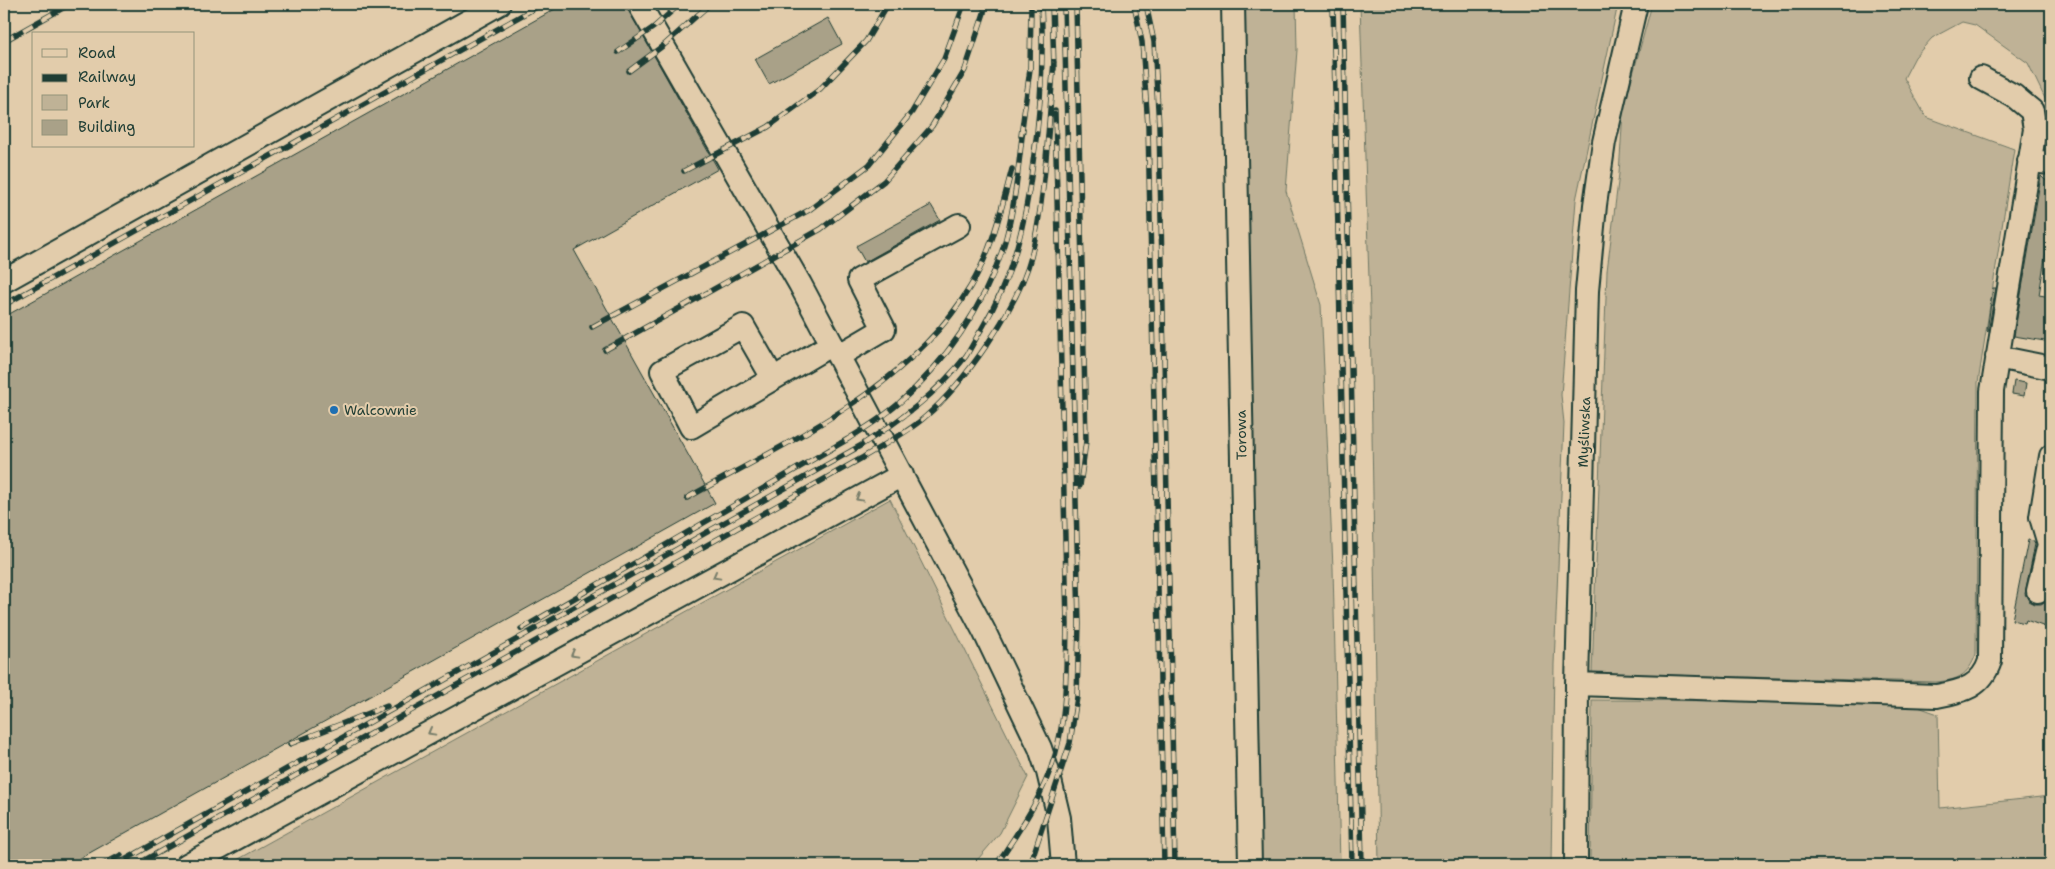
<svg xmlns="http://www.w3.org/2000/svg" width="2055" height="869" font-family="'Shantell Sans',sans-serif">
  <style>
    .green { fill: #bfb296; stroke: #6f7865 }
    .building { fill: #a9a188; stroke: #1f3d34 }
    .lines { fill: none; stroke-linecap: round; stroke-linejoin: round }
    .minor-casing { stroke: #1f3d34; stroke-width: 26 }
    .minor { stroke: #e2ccab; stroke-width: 22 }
    .rail-casing { stroke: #1f3d34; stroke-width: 5.5 }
    .rail { stroke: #e2ccab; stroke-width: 4; stroke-dasharray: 11; stroke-linecap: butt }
    .oneway { stroke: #777d6a }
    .poi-dot { fill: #1f6fb2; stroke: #e2ccab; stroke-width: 2 }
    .labels { text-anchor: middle; stroke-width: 4; stroke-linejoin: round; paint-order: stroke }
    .poi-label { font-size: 14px; fill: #1f3d34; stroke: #e2ccab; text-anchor: start }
    .street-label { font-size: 14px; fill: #1f3d34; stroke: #e2ccab }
  </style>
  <rect width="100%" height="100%" fill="#e2ccab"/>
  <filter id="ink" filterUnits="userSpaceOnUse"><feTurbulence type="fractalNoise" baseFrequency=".02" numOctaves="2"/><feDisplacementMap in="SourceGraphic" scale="10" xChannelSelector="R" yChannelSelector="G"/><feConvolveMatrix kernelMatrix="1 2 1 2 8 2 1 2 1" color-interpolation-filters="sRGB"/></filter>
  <g filter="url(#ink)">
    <path class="green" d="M 1241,4 L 1296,4 L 1297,50 L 1286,191 L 1321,305 L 1333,568 L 1340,865 L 1260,865 Z
      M 1360,4 L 1618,4 L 1576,200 L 1561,395 L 1564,423 L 1554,664 L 1551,865 L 1379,865 L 1370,309 Z
      M 1652,4 L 2051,4 L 2051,153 L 2047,153 L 2050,109 L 2028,63 L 1975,25 L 1962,22 L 1932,38 L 1915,57 L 1904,78 L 1926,117 L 2014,149 L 1978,383 L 1976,654 C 1968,676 1958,680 1936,682 L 1592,673 L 1607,271 L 1619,174 L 1623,111 Z
      M 890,499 L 1028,777 L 1000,833 L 973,865 L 228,865 Z
      M 1592,700 L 1904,702 L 1938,714 L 1940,808 L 2051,796 L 2051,865 L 1590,865 Z"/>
    <path class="building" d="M 564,4 L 625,4 L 718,169 L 574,250 L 715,503 L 68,865 L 4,865 L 4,317 Z
      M 828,18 L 842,44 L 769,84 L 755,59 Z
      M 2041,176 L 2045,180 L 2051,181 L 2051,245 L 2047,245 L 2039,295 L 2051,297 L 2051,342 L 2014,336 Z
      M 931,205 L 940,220 L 865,262 L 856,246 Z
      M 1993,288 L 1996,288 L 1988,332 L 1987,331 Z
      M 2014,381 L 2026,383 L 2024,396 L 2012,394 Z
      M 2028,540 L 2034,541 L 2035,544 L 2025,594 L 2029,601 L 2035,604 L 2041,604 L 2048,600 L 2051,592 L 2051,629 L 2026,620 L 2025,623 L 2012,620 Z"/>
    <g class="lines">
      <g class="minor-casing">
        <path id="minor" d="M 639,4 L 800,284 L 984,631 L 1040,748 L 1048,772 L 1059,818 L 1063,865
          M 1233,4 L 1250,865
          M 2029,161 L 2051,163
          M 4,281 L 499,4
          M 838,356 L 884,329 L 859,280 L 959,225
          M 1997,357 L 2051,368
          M 770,373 L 743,326 L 662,371 L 691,427 L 832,344
          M 2038,591 L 2049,544 L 2041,517 L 2051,456
          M 1577,684 L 1937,696 C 1962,691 1981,688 1990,661 L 1992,391 L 2035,129 L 2032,111 L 2014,96 L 1981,78
          M 187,865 L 902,475
          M 1576,865 L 1577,684 L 1587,291 L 1595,205 L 1604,142 L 1636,4"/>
      </g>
      <use href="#minor" class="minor"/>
      <g class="rail-casing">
        <path id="rail" d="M 1052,4 L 1054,69
          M 1076,4 L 1086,441 L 1080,486
          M 1134,4 L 1142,42 L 1148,126 L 1164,865
          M 1146,4 L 1154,42 L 1159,126 L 1175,865
          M 1333,4 L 1352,865
          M 1343,4 L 1362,865
          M 4,41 L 70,4
          M 618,52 L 654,27 L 680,4
          M 629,71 L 664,45 L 710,4
          M 1021,136 L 1030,69 L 1031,4
          M 684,171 L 768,127 L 820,89 L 866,41 L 888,4
          M 4,305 L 542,4
          M 592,327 L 809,210 L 869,165 L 912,112 L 944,59 L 964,4
          M 605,350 L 821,229 L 884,181 L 932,126 L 965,70 L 984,13 L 985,4
          M 687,498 C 787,442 909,389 970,287 C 992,251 1001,210 1012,169
          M 521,629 L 848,439 C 865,428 882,418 898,404 C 945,363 983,308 1003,248 C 1015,210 1018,168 1023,129
          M 290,744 L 387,706
          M 102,865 L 121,855
          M 116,865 L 860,446 C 899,421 937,394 966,356 C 971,348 976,338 981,330 C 1014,275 1025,225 1033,162 C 1041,109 1044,57 1041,4
          M 136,865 L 862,458 C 883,445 907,433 925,417 C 964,384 1018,307 1031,257 C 1046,196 1048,125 1054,62
          M 996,865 C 1022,827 1050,786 1059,739 C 1067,702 1066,663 1067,624 L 1055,111
          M 1030,865 L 1070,743 L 1077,697 L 1079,624 L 1064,4"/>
      </g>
      <use href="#rail" class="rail"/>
    </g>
    <defs><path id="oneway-chevron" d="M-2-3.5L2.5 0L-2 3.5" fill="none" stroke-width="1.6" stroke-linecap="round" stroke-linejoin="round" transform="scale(1.25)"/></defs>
    <g class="oneway">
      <use href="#oneway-chevron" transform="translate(859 498) rotate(151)"/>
      <use href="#oneway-chevron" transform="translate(716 576) rotate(151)"/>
      <use href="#oneway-chevron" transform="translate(574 654) rotate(151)"/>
      <use href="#oneway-chevron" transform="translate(431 732) rotate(151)"/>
    </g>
  </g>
  <circle class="poi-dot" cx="334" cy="410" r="5"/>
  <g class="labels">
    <g class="poi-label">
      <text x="344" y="415">Walcownie</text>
    </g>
    <g class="street-label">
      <text transform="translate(1584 432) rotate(-88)" y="5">Myśliwska</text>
      <text transform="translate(1241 435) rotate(-91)" y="5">Torowa</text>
    </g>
  </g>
  <rect width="2055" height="869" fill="none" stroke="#e2ccab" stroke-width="20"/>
  <rect x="10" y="10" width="2035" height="849" fill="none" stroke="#1f3d34" stroke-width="2" filter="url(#ink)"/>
  <rect x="32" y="32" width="162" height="115" fill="#e2ccab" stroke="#94937b"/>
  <rect x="42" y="49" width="25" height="8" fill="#e2ccab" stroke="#94937b"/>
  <text x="78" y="58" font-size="15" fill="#1f3d34">Road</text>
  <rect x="42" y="74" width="25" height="8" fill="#1f3d34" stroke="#94937b"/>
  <text x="78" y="82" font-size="15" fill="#1f3d34">Railway</text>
  <rect x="42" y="95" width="25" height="15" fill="#bfb296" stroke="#94937b"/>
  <text x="78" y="108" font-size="15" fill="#1f3d34">Park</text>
  <rect x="42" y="120" width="25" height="15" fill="#a9a188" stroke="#94937b"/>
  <text x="78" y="132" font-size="15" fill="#1f3d34">Building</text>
</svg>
